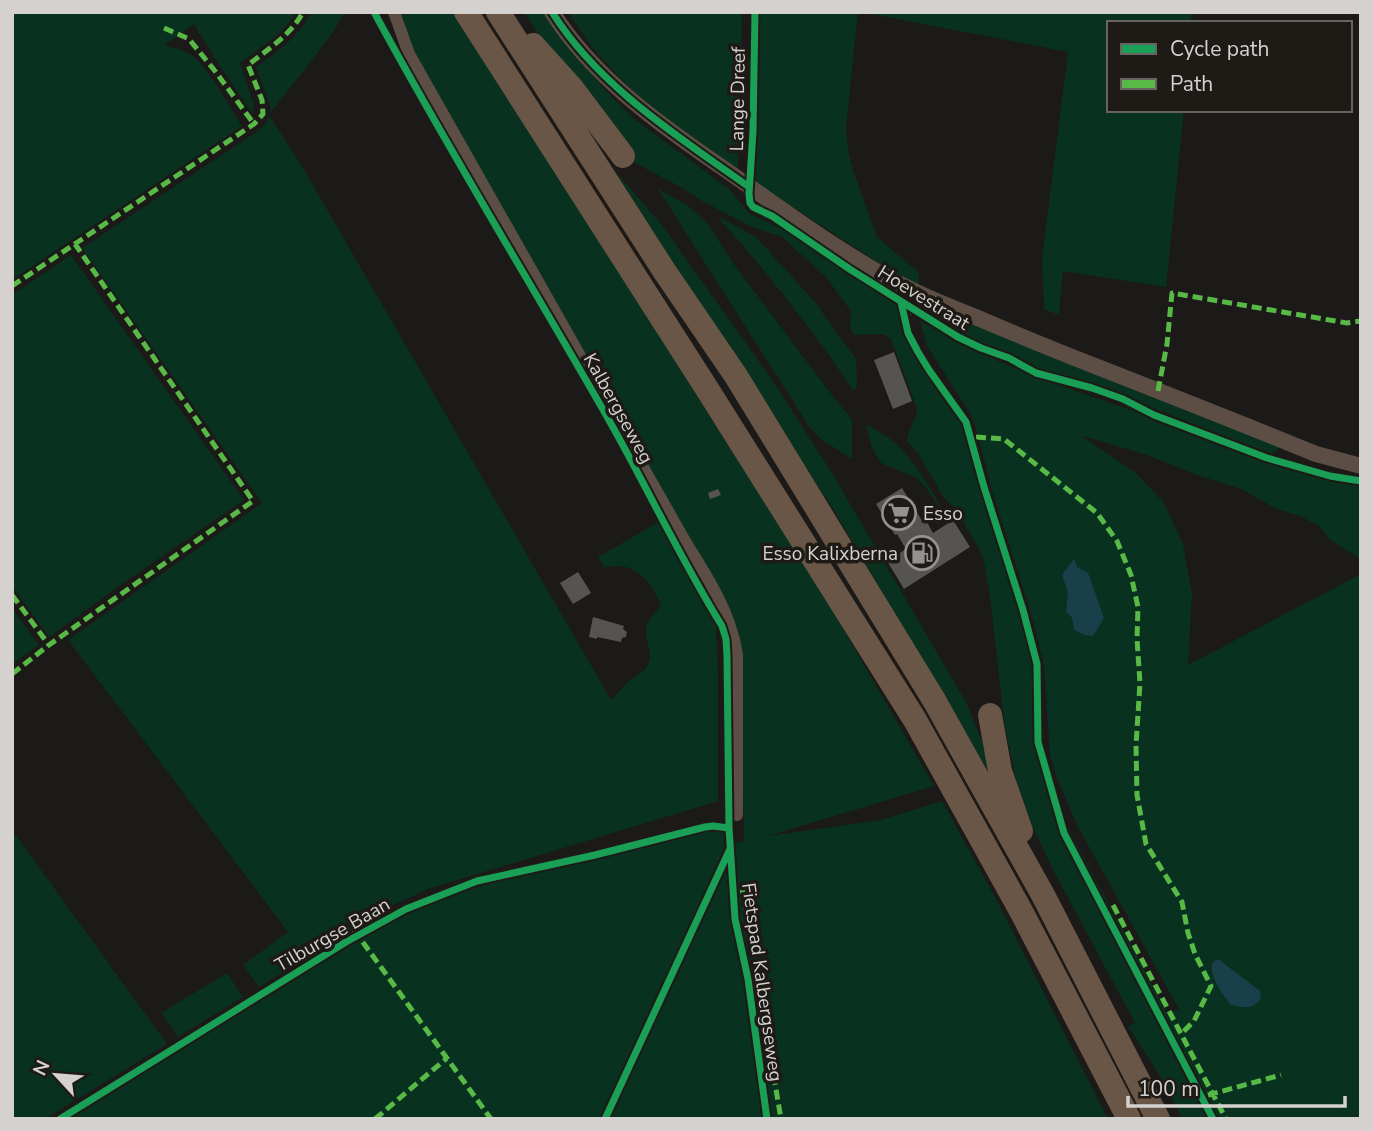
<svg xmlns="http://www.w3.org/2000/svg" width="1373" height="1131" font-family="'Nunito Sans',sans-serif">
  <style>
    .green { fill: #09311f; fill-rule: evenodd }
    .water { fill: #193f4b }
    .building { fill: #565452 }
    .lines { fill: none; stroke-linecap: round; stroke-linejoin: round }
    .minor { stroke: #5c4e44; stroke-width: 12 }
    .tertiary { stroke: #5c4e44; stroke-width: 16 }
    .motorway { stroke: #6a5646; stroke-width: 24 }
    .quiet { stroke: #58b947; stroke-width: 5; stroke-dasharray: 10 5; stroke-linecap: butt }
    .cycleway-casing { stroke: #1e1a16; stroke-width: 11 }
    .cycleway { stroke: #1a9f57; stroke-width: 7 }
    .labels { text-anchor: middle; stroke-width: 7; stroke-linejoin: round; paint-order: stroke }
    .street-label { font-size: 19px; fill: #d4d1cf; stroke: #1e1a16 }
    .poi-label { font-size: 19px; fill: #d4d1cf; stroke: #1e1a16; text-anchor: start }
  </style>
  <rect width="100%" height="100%" fill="#1c1a18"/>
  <path class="green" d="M 12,12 L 296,12 C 283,35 261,47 240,63 L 254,105 L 253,114 L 221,68 L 194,24 L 165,45 C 172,48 182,49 190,54 C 207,64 230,108 242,126 L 12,280 Z
    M 312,12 L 345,12 L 332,34 L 269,115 L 303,168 L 611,700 C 619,692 626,683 634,677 C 639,673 644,672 647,666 C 654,653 647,647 646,634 C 645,623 653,614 661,606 C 654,588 642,569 621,566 C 615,565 610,567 604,567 L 598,557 L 662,520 L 709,603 L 716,627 L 718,673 L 718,801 L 428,889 L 389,907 L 259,987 L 243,965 L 288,932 L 68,640 L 262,503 L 82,248 L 255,133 L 267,122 L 271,108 L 256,67 C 281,49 295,40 312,12 Z
    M 401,12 L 454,12 L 827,601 L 934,786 L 768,836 L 881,820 L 942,801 L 995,897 L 1108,1119 L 70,1119 L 334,955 L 395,919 L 433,901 L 630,841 L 725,830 L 723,846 L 744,841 L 741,653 L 737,627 L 413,51 Z
    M 524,12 L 543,12 L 561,39 L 581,60 L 605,90 L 633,118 L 729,189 L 750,214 L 793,234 L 899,307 L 909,339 L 966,431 L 973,450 L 994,530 L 1009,572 L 1035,658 L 1039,683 L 1043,756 L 1048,780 L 1065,822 L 1167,1013 L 1179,1009 L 1078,827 L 1056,776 L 1050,755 L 1044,665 L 1030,609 L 992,491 L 977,431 L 971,415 L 927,346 L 920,320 L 955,342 L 1035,377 L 1157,419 L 1265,462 L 1306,474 L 1361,484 L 1361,559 L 1329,539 L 1319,526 L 1300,516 L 1277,509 L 1241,489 L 1197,475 L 1147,455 L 1080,435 L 1136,473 L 1164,503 L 1183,544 L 1192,593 L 1188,665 L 1361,574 L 1361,1119 L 1182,1119 L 1168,1089 L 1128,1026 L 1135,1023 L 1051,866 L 1032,825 L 1017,783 L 1005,727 L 989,589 L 984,562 L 979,548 L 954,507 L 944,498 L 918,453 L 907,441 C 908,429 916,420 917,409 L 891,339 L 883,334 L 854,335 L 850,328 L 851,311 L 826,277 L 782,237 L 750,226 L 702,201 L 679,186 L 635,163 L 621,147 L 547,46 ZM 1068,592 L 1084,635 L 1074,630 L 1072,618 L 1066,611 Z
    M 568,12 L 742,12 L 738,174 C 693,139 644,106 607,64 C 592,48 580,30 568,12 Z
    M 759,12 L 858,12 L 846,128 L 848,150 L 853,170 L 877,237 L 919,273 L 919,289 L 753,181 Z
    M 861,12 L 1191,12 L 1191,23 L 1109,23 L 1109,110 L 1184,110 L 1166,287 L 1063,271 L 1059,315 L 1044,309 L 1042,258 L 1068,52 Z
    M 614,170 L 661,224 L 773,381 L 832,473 L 967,704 L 1005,800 L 835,512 L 755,391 Z
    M 658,189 L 686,204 L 708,224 L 733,263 L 829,391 L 852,420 L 852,459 L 821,439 L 810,428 Z
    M 721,218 L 756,237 L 814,301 L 856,359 L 857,385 L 854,391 C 813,332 769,273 720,220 Z
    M 71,255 L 244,500 L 122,584 L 49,637 L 12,586 L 12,295 Z
    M 926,304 L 1282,446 L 1271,455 L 1118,394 L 1080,380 L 1040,370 L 1011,355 L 959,335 L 934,317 L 927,310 Z
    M 866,424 C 873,429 882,433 890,439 C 909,453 936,493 944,515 L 927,489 L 917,478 L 881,463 L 872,448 Z
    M 12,608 L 39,645 L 12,664 Z
    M 12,830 L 167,1044 L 45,1119 L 12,1119 Z
    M 227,973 L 243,997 L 178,1037 L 161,1013 Z"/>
  <path class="water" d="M 1074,559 L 1077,567 L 1088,573 L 1104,618 L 1093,636 L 1084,635 L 1074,630 L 1072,618 L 1066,611 L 1068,592 L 1062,575 Z
    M 1218,959 L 1260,991 L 1261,998 C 1252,1011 1245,1007 1231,1005 C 1222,993 1210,979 1212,963 Z"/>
  <path class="building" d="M 894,352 L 912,401 L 893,409 L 874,360 Z
    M 902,488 L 921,519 L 924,517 L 933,533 L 953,520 L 970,547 L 904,589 L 887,561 L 906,549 L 897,534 L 895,535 L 876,504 Z
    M 718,489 L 721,495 L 710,499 L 708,493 Z
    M 578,572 L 591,593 L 573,604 L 560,583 Z
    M 593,617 L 624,626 L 623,629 L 627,632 L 626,637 L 622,638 L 621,642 L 597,637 L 597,639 L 589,637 Z"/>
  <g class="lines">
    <path class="minor" d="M 394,12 L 409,54 L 686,543 C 708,578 730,612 737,654 L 737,815"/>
    <path class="tertiary" d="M 552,12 C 593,77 660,125 723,168 C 785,211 846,258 914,291 C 933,300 953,308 973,316 C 1013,333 1054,350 1095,366 C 1169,395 1243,424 1316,454 L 1361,466"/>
    <path class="motorway" d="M 466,12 L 709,392 L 915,720 L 1021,911 L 1129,1119
      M 498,12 L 665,272 L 736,376 L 934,700 L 1043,895 L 1158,1119
      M 533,45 L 571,87 L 623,156
      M 990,715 L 1000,771 L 1021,831"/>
    <path class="quiet" d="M 164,28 L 189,39 L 215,71 L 254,124
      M 12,286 L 254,124 L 263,114 L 262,100 L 248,65 C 268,49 291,35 303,12
      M 913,314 L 912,309 L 915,292
      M 1158,391 L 1167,344 L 1172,293 L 1347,323 L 1361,321
      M 976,437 L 1004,439 L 1097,513 L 1117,541 L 1131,575 L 1138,607 L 1137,639 L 1140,683 L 1136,745 L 1137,795 L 1146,844 L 1182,902 L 1188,933 L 1195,954 L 1211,986 L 1194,1021 L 1182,1033
      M 12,595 L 49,645
      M 12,674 L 49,645 L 253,501 L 75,244
      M 742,887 L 754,960
      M 1113,905 L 1226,1119
      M 354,930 L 491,1119
      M 761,1001 L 781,1119
      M 1208,1095 L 1281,1075
      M 375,1119 L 447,1058"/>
    <g class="cycleway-casing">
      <path id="cycleway" d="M 374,12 C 449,151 532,285 610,422 C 648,489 681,560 722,626 L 726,639 L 727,655 L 729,828 L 735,919 L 748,979 L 767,1119
        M 552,12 C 599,87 679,137 749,187
        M 755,12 L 753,131 L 749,194 L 750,203 L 753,207 L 772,216 L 851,270 L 958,337 L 981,348 L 1009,358 L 1036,373 L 1092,388 L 1123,399 L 1154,415 L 1267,458 L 1330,476 L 1361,481
        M 901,302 L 908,333 L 918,352 L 929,370 L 966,422 L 984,487 L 1023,610 L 1037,664 L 1038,742 L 1064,833 L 1213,1119
        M 60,1119 L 346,942 L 406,909 L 477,881 L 595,855 L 705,827 L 713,826 L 729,828
        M 605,1119 L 730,849"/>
    </g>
    <use href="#cycleway" class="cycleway"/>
  </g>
  <defs>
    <g id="supermarket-ring" transform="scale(1.75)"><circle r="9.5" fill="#1e1a16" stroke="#94918f" stroke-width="1.5"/><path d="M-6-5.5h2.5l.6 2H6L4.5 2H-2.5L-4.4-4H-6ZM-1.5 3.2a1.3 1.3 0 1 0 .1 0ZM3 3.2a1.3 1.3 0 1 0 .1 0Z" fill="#94918f"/></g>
    <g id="fuel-ring" transform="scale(1.75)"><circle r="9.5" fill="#1e1a16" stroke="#94918f" stroke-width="1.5"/><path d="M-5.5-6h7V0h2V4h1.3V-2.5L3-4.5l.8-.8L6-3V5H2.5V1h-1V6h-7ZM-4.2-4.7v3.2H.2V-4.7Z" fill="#94918f"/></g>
  </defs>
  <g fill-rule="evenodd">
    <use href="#supermarket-ring" x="899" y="513"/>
    <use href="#fuel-ring" x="922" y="553"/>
  </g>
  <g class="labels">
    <g class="street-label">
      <text transform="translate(737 99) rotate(-89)" y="7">Lange Dreef</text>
      <text transform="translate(924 297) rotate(32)" y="7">Hoevestraat</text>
      <text transform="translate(619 408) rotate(61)" y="7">Kalbergseweg</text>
      <text transform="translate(332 934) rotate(-30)" y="7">Tilburgse Baan</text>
      <text transform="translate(763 982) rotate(82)" y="7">Fietspad Kalbergseweg</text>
    </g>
    <g class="poi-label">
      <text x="923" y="520">Esso</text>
      <text x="898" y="560" text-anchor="end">Esso Kalixberna</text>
    </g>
  </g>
  <rect width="1373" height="1131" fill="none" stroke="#d4d1cf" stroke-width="28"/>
  <rect x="1107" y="21" width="245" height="91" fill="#1e1a16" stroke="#676360" stroke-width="2"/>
  <rect x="1121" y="44" width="35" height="10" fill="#1a9f57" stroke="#676360" stroke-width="2"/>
  <text x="1170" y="56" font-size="21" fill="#d4d1cf">Cycle path</text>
  <rect x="1121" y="79" width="35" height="10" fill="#58b947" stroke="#676360" stroke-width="2"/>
  <text x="1170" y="91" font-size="21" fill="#d4d1cf">Path</text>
  <g transform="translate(56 1075) rotate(296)" stroke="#1e1a16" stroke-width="5" paint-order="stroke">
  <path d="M0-5L12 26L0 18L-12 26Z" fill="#d4d1cf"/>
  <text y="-10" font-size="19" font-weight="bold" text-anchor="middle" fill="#d4d1cf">N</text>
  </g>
  <path d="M1128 1096v10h217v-10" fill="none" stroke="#d4d1cf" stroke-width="3.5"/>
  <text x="1138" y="1096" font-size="21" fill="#d4d1cf" stroke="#1e1a16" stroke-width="5" paint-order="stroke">100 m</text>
</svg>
